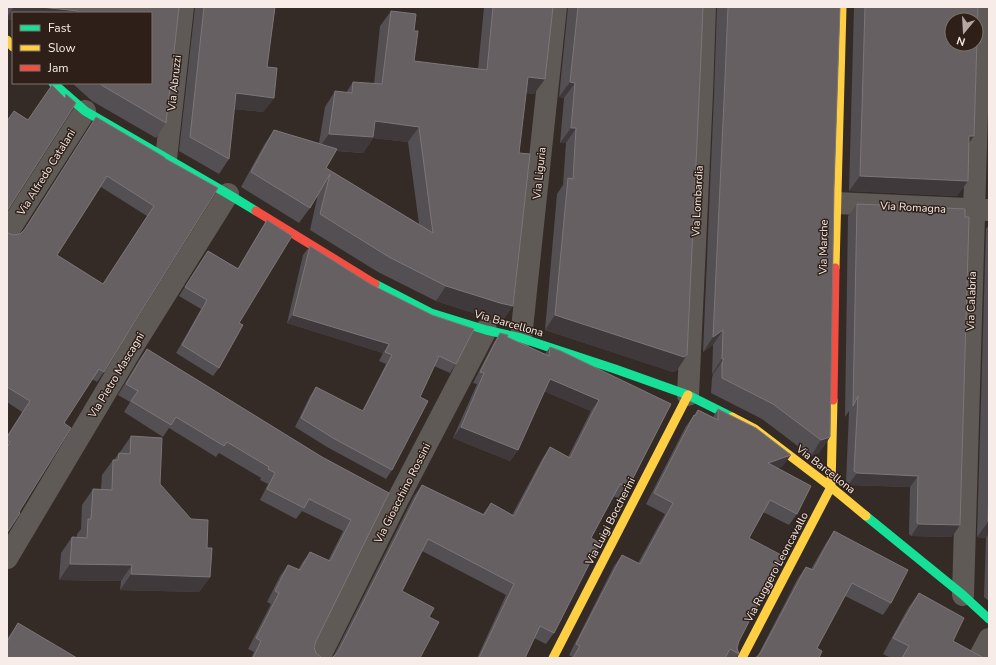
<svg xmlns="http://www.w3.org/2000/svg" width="996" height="665" font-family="'Nunito Sans',sans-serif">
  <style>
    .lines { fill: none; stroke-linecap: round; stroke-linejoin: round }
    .street { stroke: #605a57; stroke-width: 22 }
    .fast { stroke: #16e098; stroke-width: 9 }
    .slow { stroke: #ffcf43; stroke-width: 9 }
    .jam { stroke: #f24e42; stroke-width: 9 }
    .wall { fill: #544f53; fill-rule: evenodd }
    .shaded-wall { fill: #40393b }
    .building { fill: #666063; stroke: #7c7678; fill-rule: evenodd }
    .labels { text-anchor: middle; stroke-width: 3; stroke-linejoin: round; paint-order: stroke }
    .street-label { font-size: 11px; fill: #f7ece7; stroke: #2e2019 }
  </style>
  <rect width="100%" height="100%" fill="#342b27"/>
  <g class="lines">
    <path class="street" d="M 166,159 L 183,7
      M 836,203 L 989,210
      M 7,233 L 85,111
      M 521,338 L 556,7
      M 688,395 L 702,94 L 705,7
      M 7,558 L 135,343 L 228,194
      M 963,595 L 980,7
      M 319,658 L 398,499 L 486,330
      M 979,658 L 989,639"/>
    <path class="fast" d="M 53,83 L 85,111 L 228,194 L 256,211
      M 375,284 L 431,313 L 486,330 L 521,338 L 615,369 L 688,395 L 732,417
      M 866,516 L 963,595 L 989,619"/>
    <path class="slow" d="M 7,40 L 13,47
      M 835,268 L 842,7
      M 732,417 L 755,429 L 831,487 L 866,516
      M 553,658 L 688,395
      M 742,658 L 831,487 L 833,400"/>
    <path class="jam" d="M 256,211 L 375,284
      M 833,400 L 835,268"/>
  </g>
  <path class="wall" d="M 7,7 L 179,7 L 166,123 L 156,138 L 92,101 L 72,83 L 151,83 L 151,13 L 13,13 L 13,20 L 7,19 Z
    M 195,7 L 275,7 L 267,67 L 274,98 L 263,112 L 234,109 L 229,159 L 219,174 L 179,151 Z
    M 484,7 L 553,7 L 534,94 L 526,93 L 519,153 L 513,306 L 502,321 L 489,318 L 436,301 L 378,272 L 310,230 L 318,194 L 310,208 L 299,223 L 241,187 L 264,145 L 274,130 L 319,143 L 325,107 L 335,91 L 346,93 L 353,82 L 374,84 L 380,26 L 391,11 L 414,31 L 414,61 L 478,69 ZM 373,138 L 408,142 L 419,224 L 326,168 L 336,151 L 363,153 Z
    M 568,7 L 703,7 L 687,355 L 677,370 L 673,372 L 545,330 L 557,194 L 563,185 L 566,143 L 560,143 L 564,98 L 559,97 Z
    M 717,7 L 840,7 L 834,188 L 830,437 L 819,453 L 811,456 L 762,419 L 711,393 L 712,378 L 713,374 L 712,374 L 713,345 L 703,352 L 714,95 Z
    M 854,7 L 978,7 L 974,136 L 969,143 L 968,181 L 957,196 L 849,191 Z
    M 96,117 L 164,157 L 132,326 L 104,372 L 97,382 L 92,379 L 64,423 L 7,533 L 7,436 L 22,412 L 7,402 L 7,232 L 8,233 L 13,235 L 20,234 L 23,231 ZM 101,187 L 147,216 L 103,284 L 57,255 Z
    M 989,128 L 989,151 L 988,151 Z
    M 857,204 L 952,537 L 911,536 L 909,534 L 910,487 L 848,485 L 846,483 L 849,411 L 845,417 L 848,216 Z
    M 267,220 L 219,368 L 213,376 L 176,353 L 201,309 L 179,296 L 208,251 L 238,268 L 261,229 Z
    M 989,225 L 989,601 L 984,597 L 986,538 L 977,537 L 986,229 Z
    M 310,246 L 456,364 L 450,373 L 434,366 L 420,397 L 392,470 L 386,479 L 327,447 L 295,427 L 310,396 L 316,387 L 362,411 L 386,364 L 379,361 L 383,353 L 287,323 L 303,255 Z
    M 500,333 L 507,337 L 545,354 L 550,347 L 671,404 L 631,482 L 623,493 L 622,492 L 618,498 L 613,496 L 591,538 L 554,633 L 546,644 L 534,638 L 525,658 L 477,658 L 506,595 L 422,551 L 402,591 L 333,657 L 414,496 L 422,485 L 483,514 L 491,503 L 512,515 L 542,459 L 550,447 L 568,457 L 591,411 L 544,391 L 518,450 L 510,461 L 453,438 L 477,384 L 473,383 L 493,344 Z
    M 147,349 L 322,457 L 389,493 L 316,641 L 314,647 L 316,653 L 322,658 L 251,658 L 254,652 L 248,649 L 271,604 L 267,602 L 280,576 L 288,565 L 298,570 L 302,563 L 310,552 L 328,561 L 343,531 L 302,511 L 296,519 L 260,500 L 268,484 L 260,480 L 261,478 L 219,453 L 216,457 L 169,428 L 163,437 L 124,412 L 130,402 L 118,395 L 139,360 Z
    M 718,409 L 783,466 L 777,468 L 797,514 L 789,525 L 763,512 L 749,538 L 739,641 L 737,648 L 739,654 L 736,658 L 571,658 L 572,657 L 569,655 L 614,566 L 622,555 L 638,563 L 665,514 L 646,504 L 686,426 L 698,410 L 713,417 Z
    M 131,436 L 160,484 L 207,548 L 210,577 L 199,592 L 120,590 L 121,581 L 59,580 L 61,553 L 72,537 L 77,537 L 77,534 L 81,529 L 82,505 L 93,489 L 101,489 L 102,475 L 113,460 L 114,460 L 119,453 L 120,454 L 120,452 Z
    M 834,531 L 891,603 L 883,615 L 845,596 L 757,657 L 798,578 L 806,567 L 811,569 L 826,543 Z
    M 919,593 L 953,641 L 984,658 L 891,658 L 883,654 L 908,608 Z
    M 18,623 L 7,658 L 7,639 Z"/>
  <path class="shaded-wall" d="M 14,7 L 41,7 L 78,11 L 76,13 L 13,13 L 13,20 L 7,19 L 7,17 Z
    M 528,77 L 545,79 L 534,94 L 517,92 Z
    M 570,82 L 575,83 L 564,98 L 559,97 Z
    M 236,93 L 274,98 L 263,112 L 225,108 Z
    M 375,121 L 419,127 L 408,142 L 373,138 L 363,153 L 318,149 L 329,134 Z
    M 571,128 L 576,128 L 566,143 L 560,143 Z
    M 969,136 L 974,136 L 963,151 Z
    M 860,176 L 968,181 L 957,196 L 849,191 Z
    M 446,286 L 513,306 L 502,321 L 489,318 L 436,301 Z
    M 293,315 L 389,344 L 383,353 L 287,323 Z
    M 555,315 L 687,355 L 677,370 L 673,372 L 545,330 Z
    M 723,330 L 713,345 L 703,352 L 713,337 Z
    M 722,359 L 724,359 L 713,374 L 712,374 Z
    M 550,379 L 599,400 L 591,411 L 542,390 Z
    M 461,427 L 518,450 L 510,461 L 453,438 Z
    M 830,437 L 819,453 L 811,456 L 821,440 Z
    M 791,455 L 783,466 L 760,474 L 768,463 Z
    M 857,473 L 918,476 L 910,487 L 848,485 Z
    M 988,522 L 989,522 L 989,533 L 986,538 L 977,537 Z
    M 919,524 L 960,525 L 952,537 L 911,536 Z
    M 70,564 L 132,565 L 121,581 L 59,580 Z
    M 131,574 L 210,577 L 199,592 L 120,590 Z"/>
  <path class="building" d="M 41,7 L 179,7 L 166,123 L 103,86 L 99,83 L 151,83 L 151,13 L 77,13 L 78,11 Z
    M 204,7 L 275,7 L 267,67 L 277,68 L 274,98 L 236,93 L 229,159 L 190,137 Z
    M 493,7 L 553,7 L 545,79 L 528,77 L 519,153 L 530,154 L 513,306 L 500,303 L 446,286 L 389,257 L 320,214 L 330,174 L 310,208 L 251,172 L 274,130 L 337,149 L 326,168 L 433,233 L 419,127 L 375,121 L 373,137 L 329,134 L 335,91 L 352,93 L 353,82 L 382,84 L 391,11 L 416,14 L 414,31 L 418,31 L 414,61 L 487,70 Z
    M 578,7 L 703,7 L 700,78 L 687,355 L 684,357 L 555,315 L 568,178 L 573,179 L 576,128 L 571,128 L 575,83 L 570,82 Z
    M 728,7 L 840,7 L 834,188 L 830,437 L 821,440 L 773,404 L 722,378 L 722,362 L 724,359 L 722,359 L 723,330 L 713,337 L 725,79 Z
    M 865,7 L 978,7 L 974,136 L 969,136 L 968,181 L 860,176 ZM 952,20 L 976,20 L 976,44 L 952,44 Z
    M 52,85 L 65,98 L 66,94 L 76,103 L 7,211 L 7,121 L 14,111 L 28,120 Z
    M 96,117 L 164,157 L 166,159 L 218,188 L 132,326 L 104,372 L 99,369 L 64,423 L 71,428 L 19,512 L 20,513 L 7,533 L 7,447 L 10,442 L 7,440 L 7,437 L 30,401 L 7,387 L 7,232 L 8,233 L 13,235 L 20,234 L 25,229 ZM 107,176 L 154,206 L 103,284 L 57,255 Z
    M 857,204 L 965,209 L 965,217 L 969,217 L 960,525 L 919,524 L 917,523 L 918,476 L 857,473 L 854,471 L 858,396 L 853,406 Z
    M 267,220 L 292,236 L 239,323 L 243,325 L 219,368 L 182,345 L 207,300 L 185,287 L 208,251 L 238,269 Z
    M 310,246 L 372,285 L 432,315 L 474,329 L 456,364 L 439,356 L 420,397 L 428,401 L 392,470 L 333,438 L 301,418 L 316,387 L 363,411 L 392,355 L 385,352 L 389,344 L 293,315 Z
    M 500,333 L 508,335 L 507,337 L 549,356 L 550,347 L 561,351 L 671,404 L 631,482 L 629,481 L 626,487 L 620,484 L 591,538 L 600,543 L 554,633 L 540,626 L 525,658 L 479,658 L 514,584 L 428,539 L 402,591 L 434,608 L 429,617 L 439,622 L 420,658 L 331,658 L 333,657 L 338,652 L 422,485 L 484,515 L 491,503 L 514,516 L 550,447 L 570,458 L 599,400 L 550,379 L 518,450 L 461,427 L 484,373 L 480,372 Z
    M 147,349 L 322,457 L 389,493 L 316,641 L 314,647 L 316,653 L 322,658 L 253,658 L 261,641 L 256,638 L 279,593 L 275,591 L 288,565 L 300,570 L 310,552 L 330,561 L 351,520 L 309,499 L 304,508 L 267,489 L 275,473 L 268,469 L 269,467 L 227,442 L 224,446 L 176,417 L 171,425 L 131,401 L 138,391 L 126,384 Z
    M 718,409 L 756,428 L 791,455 L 768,463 L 811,486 L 797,514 L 770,500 L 749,538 L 783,556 L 739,641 L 737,648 L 739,654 L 730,649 L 725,658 L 573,658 L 580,646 L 576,644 L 622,555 L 640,564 L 673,503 L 654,493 L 694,415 L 695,416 L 698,410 L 718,420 Z
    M 131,436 L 162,438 L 160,484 L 191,519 L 208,520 L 207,548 L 212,548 L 210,577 L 131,574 L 132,565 L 70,564 L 72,537 L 87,538 L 88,519 L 91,519 L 93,489 L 112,490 L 113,460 L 118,460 L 119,453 L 130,454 Z
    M 989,482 L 989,522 L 988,522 Z
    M 834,531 L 908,570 L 891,603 L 852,583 L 817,648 L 822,651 L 819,658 L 753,658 L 757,657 L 761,652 L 806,567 L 813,570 Z
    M 919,593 L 964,618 L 953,641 L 984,658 L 902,658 L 909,646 L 893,638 Z
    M 18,623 L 77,658 L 7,658 L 7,642 Z"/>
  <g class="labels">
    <g class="street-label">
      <text transform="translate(174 83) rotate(-84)" y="4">Via Abruzzi</text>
      <text transform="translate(46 172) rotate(-58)" y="4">Via Alfredo Catalani</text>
      <text transform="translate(539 173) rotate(-84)" y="4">Via Liguria</text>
      <text transform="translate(697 201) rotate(-87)" y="4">Via Lombardia</text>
      <text transform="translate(913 207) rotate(3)" y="4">Via Romagna</text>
      <text transform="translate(823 247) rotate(-89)" y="4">Via Marche</text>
      <text transform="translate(971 301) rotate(-88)" y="4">Via Calabria</text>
      <text transform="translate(509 323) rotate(16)" y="4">Via Barcellona</text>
      <text transform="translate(116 375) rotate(-59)" y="4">Via Pietro Mascagni</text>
      <text transform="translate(826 469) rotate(38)" y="4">Via Barcellona</text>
      <text transform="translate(402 493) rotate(-63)" y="4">Via Gioacchino Rossini</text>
      <text transform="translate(610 521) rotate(-63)" y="4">Via Luigi Boccherini</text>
      <text transform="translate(776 567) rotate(-62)" y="4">Via Ruggero Leoncavallo</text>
    </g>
  </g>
  <rect width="996" height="665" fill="none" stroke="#f7ece7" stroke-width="16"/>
  <rect x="12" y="12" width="140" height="72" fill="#2e2019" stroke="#7e726b"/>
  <rect x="20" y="25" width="20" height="6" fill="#16e098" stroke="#7e726b"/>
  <text x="48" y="32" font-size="12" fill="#f7ece7">Fast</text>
  <rect x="20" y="45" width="20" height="6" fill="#ffcf43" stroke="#7e726b"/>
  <text x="48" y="52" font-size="12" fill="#f7ece7">Slow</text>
  <rect x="20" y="65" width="20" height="6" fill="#f24e42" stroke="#7e726b"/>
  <text x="48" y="72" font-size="12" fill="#f7ece7">Jam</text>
  <g transform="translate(964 32) rotate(198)"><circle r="19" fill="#2e2019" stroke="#7e726b"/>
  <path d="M0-3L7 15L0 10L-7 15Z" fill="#b3a8a4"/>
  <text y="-6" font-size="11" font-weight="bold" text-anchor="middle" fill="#f7ece7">N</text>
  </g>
</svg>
